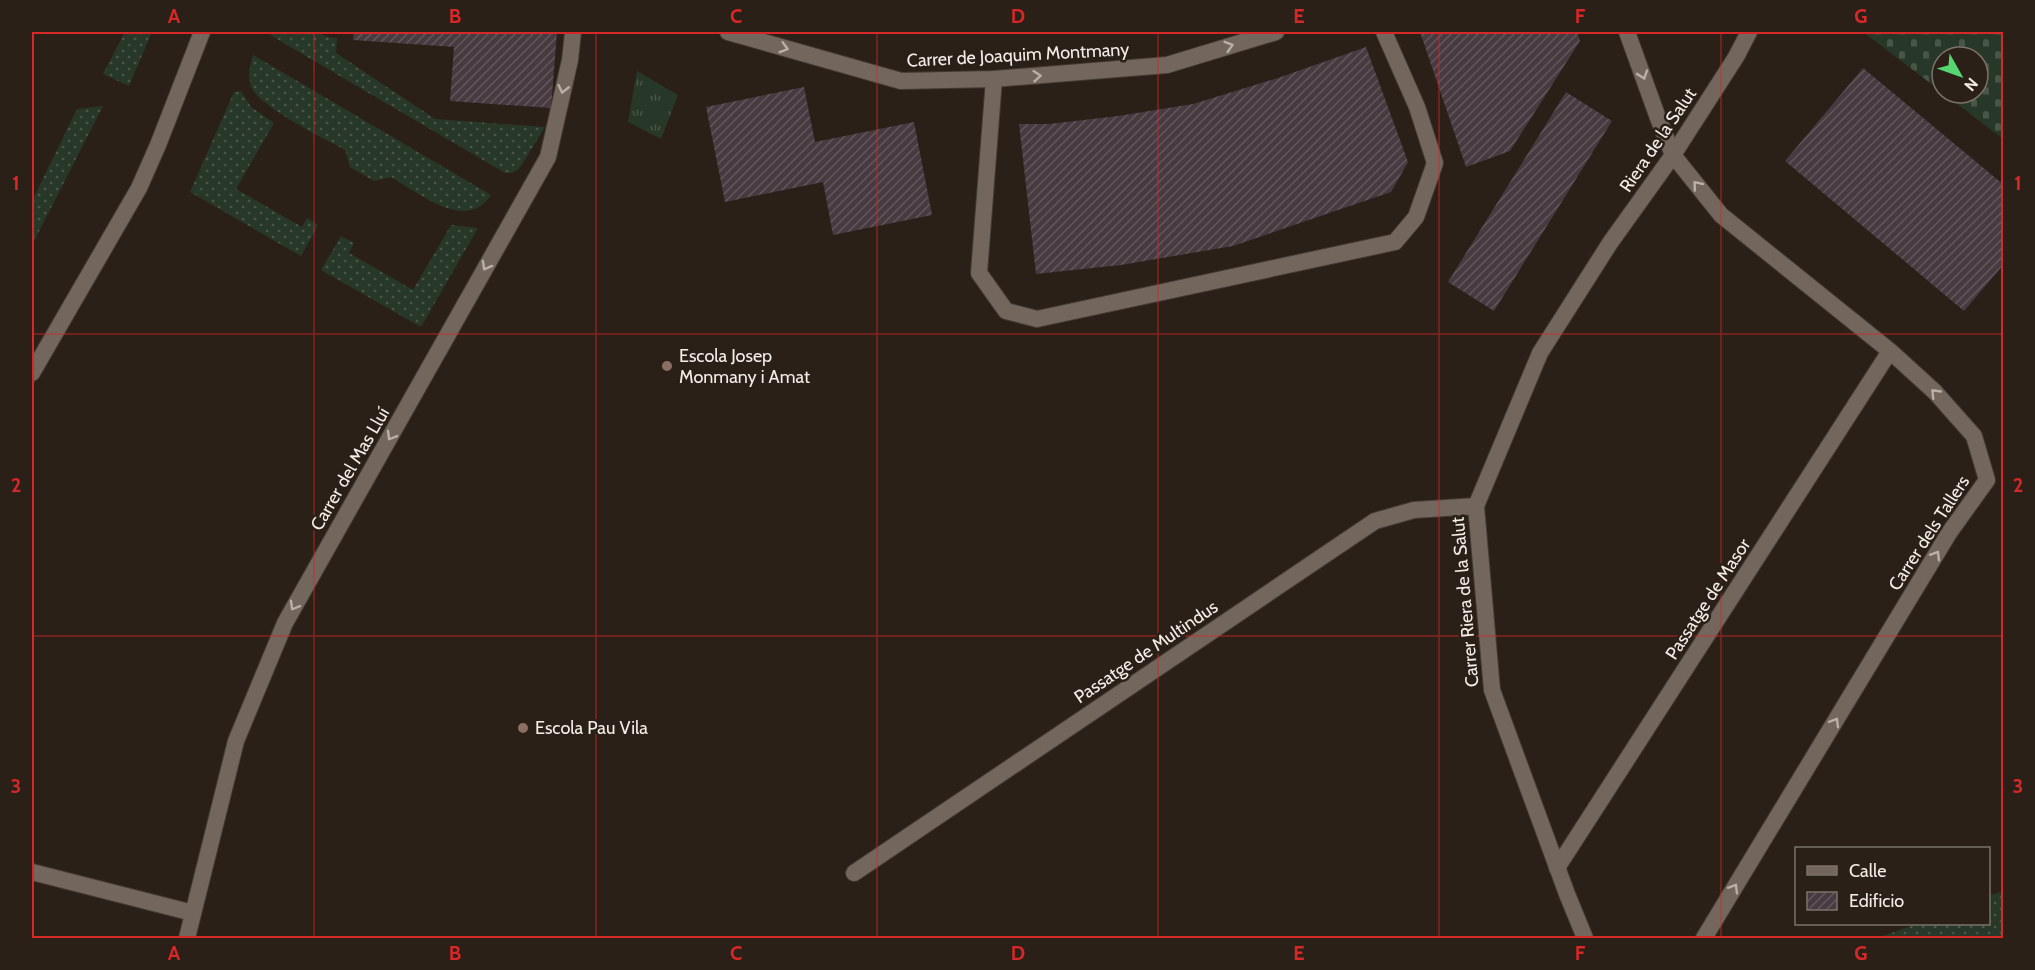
<svg xmlns="http://www.w3.org/2000/svg" width="2035" height="970" font-family="Cabin,sans-serif">
  <style>
    .grass { fill: url(#grass-dots) }
    .cemetery { fill: url(#cemetery-stones) }
    .park { fill: url(#park-tufts) }
    .building { fill: url(#building-hatch) }
    .lines { fill: none; stroke-linecap: round; stroke-linejoin: round }
    .service-casing { stroke: #443b35; stroke-width: 18 }
    .minor-casing { stroke: #443b35; stroke-width: 18 }
    .tertiary-casing { stroke: #443b35; stroke-width: 18 }
    .service { stroke: #73665c; stroke-width: 16 }
    .minor { stroke: #73665c; stroke-width: 16 }
    .tertiary { stroke: #73665c; stroke-width: 16 }
    .oneway { stroke: #bab0a8 }
    .grid { fill: none; stroke: #d62828; stroke-width: 1.5; stroke-opacity: 0.55 }
    .education-dot { fill: #8d6e63; stroke: #2a2017; stroke-width: 2 }
    .labels { text-anchor: middle; stroke-width: 5; stroke-linejoin: round; paint-order: stroke }
    .street-label { font-size: 18px; fill: #f4ede7; stroke: #2a2017 }
    .poi-label { font-size: 18px; fill: #f4ede7; stroke: #2a2017; text-anchor: start }
    .neatline { fill: none; stroke: #d62828; stroke-width: 2 }
    .grid-label { font-size: 20px; text-anchor: middle; font-weight: bold; fill: #d62828 }
  </style>
  <defs>
    <pattern id="grass-dots" width="8" height="8" patternUnits="userSpaceOnUse" patternTransform="scale(1.5)"><rect width="8" height="8" fill="#283828"/><path d="M2 2h.1M6 6h.1" fill="none" stroke="#485547" stroke-width="1.8" stroke-linecap="round"/></pattern>
    <pattern id="cemetery-stones" width="16" height="16" patternUnits="userSpaceOnUse" patternTransform="scale(1.5)"><rect width="16" height="16" fill="#283828"/><path d="M2 7V4a2 2 0 0 1 4 0v3zM10 15v-3a2 2 0 0 1 4 0v3z" fill="#485547"/></pattern>
    <pattern id="park-tufts" width="24" height="20" patternUnits="userSpaceOnUse" patternTransform="scale(1.5)"><rect width="24" height="20" fill="#283828"/><path d="M3 7l-1-3M5 7V3M7 7l1-3M15 17l-1-3M17 17v-4M19 17l1-3" fill="none" stroke="#485547"/></pattern>
    <pattern id="building-hatch" width="6" height="6" patternUnits="userSpaceOnUse" patternTransform="scale(1.5)"><rect width="6" height="6" fill="#483a41"/><path d="M-1 1l2-2M0 6l6-6M5 7l2-2" fill="none" stroke="#63575c"/></pattern>
  </defs>
  <rect width="100%" height="100%" fill="#2a2017"/>
  <path class="grass" d="M 125,32 L 152,32 L 129,86 L 103,74 Z
    M 267,32 L 315,32 L 328,37 L 337,38 L 336,53 L 435,119 L 545,127 L 519,169 L 512,173 L 505,173 L 275,38 Z
    M 253,55 L 491,195 C 466,233 419,193 391,177 L 374,181 L 350,167 L 345,150 C 324,138 261,108 252,88 C 247,78 250,65 253,55 Z
    M 241,91 L 251,107 L 274,123 L 236,189 L 302,227 L 307,218 L 318,225 L 301,256 L 190,192 L 234,92 Z
    M 103,106 L 32,245 L 32,201 L 77,109 Z
    M 451,225 L 478,228 L 421,327 L 321,270 L 341,236 L 354,243 L 349,253 L 413,290 Z
    M 2003,891 L 2003,938 L 1877,938 L 1917,924 L 1988,924 L 1989,896 Z"/>
  <path class="cemetery" d="M 1863,32 L 2003,32 L 2003,139 L 1943,93 L 1978,93 L 1978,57 L 1942,57 L 1942,92 Z"/>
  <path class="park" d="M 637,71 L 678,95 L 661,139 L 628,122 Z"/>
  <path class="building" d="M 354,32 L 557,32 L 551,108 L 450,101 L 454,47 L 353,40 Z
    M 1420,32 L 1577,32 L 1580,41 L 1510,151 L 1466,167 Z
    M 1366,47 L 1408,162 L 1391,192 L 1233,246 L 1121,265 L 1036,274 L 1019,124 L 1049,124 L 1118,116 L 1193,104 L 1278,78 Z
    M 1863,68 L 2004,185 L 2004,264 L 1964,311 L 1785,161 Z
    M 804,87 L 815,142 L 914,122 L 932,215 L 833,235 L 823,182 L 725,202 L 706,107 Z
    M 1566,92 L 1612,121 L 1494,311 L 1448,282 Z"/>
  <g class="lines">
    <g class="service-casing">
      <path id="service" d="M 994,79 L 979,273 L 1006,311 L 1037,319 L 1395,242 L 1416,217 L 1435,163 L 1417,107 L 1384,32"/>
    </g>
    <g class="minor-casing">
      <path id="minor" d="M 728,32 L 901,81 L 994,79 L 1167,65 L 1276,32
        M 1627,32 L 1658,118 L 1673,155 L 1721,215 L 1890,351 L 1935,392 L 1974,436 L 1987,480 L 1949,533 L 1704,938
        M 1557,868 L 1890,351
        M 32,872 L 193,913
        M 854,873 L 1375,521 L 1414,510 L 1476,506
        M 187,938 L 236,741 L 285,623 L 548,157 L 570,60 L 573,32
        M 1585,938 L 1567,894 L 1492,690 L 1476,506 L 1540,353 L 1610,243 L 1673,155"/>
    </g>
    <g class="tertiary-casing">
      <path id="tertiary" d="M 1673,155 L 1736,57 L 1749,32
        M 32,373 L 139,188 L 158,145 L 202,32"/>
    </g>
    <use href="#service" class="service"/>
    <use href="#minor" class="minor"/>
    <use href="#tertiary" class="tertiary"/>
  </g>
  <defs><path id="oneway-chevron" d="M-2-3.5L2.5 0L-2 3.5" fill="none" stroke-width="1.6" stroke-linecap="round" stroke-linejoin="round" transform="scale(1.5)"/></defs>
  <g class="oneway">
    <use href="#oneway-chevron" transform="translate(1229 46) rotate(-17)"/>
    <use href="#oneway-chevron" transform="translate(784 48) rotate(16)"/>
    <use href="#oneway-chevron" transform="translate(1643 75) rotate(71)"/>
    <use href="#oneway-chevron" transform="translate(1037 76) rotate(-5)"/>
    <use href="#oneway-chevron" transform="translate(563 89) rotate(103)"/>
    <use href="#oneway-chevron" transform="translate(1697 185) rotate(-129)"/>
    <use href="#oneway-chevron" transform="translate(486 266) rotate(119)"/>
    <use href="#oneway-chevron" transform="translate(1935 393) rotate(-134)"/>
    <use href="#oneway-chevron" transform="translate(391 436) rotate(120)"/>
    <use href="#oneway-chevron" transform="translate(1936 555) rotate(-59)"/>
    <use href="#oneway-chevron" transform="translate(294 606) rotate(120)"/>
    <use href="#oneway-chevron" transform="translate(1835 722) rotate(-59)"/>
    <use href="#oneway-chevron" transform="translate(1734 888) rotate(-59)"/>
  </g>
  <path class="grid" d="M 314,32 L 314,938M 596,32 L 596,938M 877,32 L 877,938M 1158,32 L 1158,938M 1439,32 L 1439,938M 1721,32 L 1721,938M 32,334 L 2004,334M 32,636 L 2004,636"/>
  <g class="education-dot">
    <circle cx="667" cy="366" r="6"/>
    <circle cx="523" cy="728" r="6"/>
  </g>
  <g class="labels">
    <g class="street-label">
      <text transform="translate(1018 55) rotate(-3)" y="6">Carrer de Joaquim Montmany</text>
      <text transform="translate(1658 140) rotate(-56)" y="6">Riera de la Salut</text>
      <text transform="translate(350 469) rotate(-60)" y="6">Carrer del Mas Lluí</text>
      <text transform="translate(1929 533) rotate(-57)" y="6">Carrer dels Tallers</text>
      <text transform="translate(1708 599) rotate(-57)" y="6">Passatge de Masor</text>
      <text transform="translate(1465 602) rotate(-95)" y="6">Carrer Riera de la Salut</text>
      <text transform="translate(1146 652) rotate(-34)" y="6">Passatge de Multindus</text>
    </g>
    <g class="poi-label">
      <text x="679" y="362">Escola Josep<tspan x="679" dy="21">Monmany i Amat</tspan></text>
      <text x="535" y="734">Escola Pau Vila</text>
    </g>
  </g>
  <rect width="2035" height="970" fill="none" stroke="#2a2017" stroke-width="66"/>
  <rect x="1795" y="847" width="195" height="78" fill="#2a2017" stroke="#7b726a" stroke-width="1.5"/>
  <rect x="1807" y="866" width="30" height="9" fill="#73665c" stroke="#7b726a" stroke-width="1.5"/>
  <text x="1849" y="877" font-size="18" fill="#f4ede7">Calle</text>
  <rect x="1807" y="892" width="30" height="18" fill="url(#building-hatch)" stroke="#7b726a" stroke-width="1.5"/>
  <text x="1849" y="907" font-size="18" fill="#f4ede7">Edificio</text>
  <g transform="translate(1960 75) rotate(130)"><circle r="28" fill="#2a2017" stroke="#7b726a" stroke-width="1.5"/>
  <path d="M0-4.5L10 22L0 15L-10 22Z" fill="#56d671"/>
  <text y="-9" font-size="16" font-weight="bold" text-anchor="middle" fill="#f4ede7">N</text>
  </g>
  <rect x="33" y="33" width="1969" height="904" class="neatline"/>
  <g class="grid-label">
    <text x="174" y="23">A</text>
    <text x="455" y="23">B</text>
    <text x="736" y="23">C</text>
    <text x="1018" y="23">D</text>
    <text x="1299" y="23">E</text>
    <text x="1580" y="23">F</text>
    <text x="1861" y="23">G</text>
    <text x="16" y="190">1</text>
    <text x="2018" y="190">1</text>
    <text x="16" y="492">2</text>
    <text x="2018" y="492">2</text>
    <text x="16" y="793">3</text>
    <text x="2018" y="793">3</text>
    <text x="174" y="960">A</text>
    <text x="455" y="960">B</text>
    <text x="736" y="960">C</text>
    <text x="1018" y="960">D</text>
    <text x="1299" y="960">E</text>
    <text x="1580" y="960">F</text>
    <text x="1861" y="960">G</text>
  </g>
</svg>
